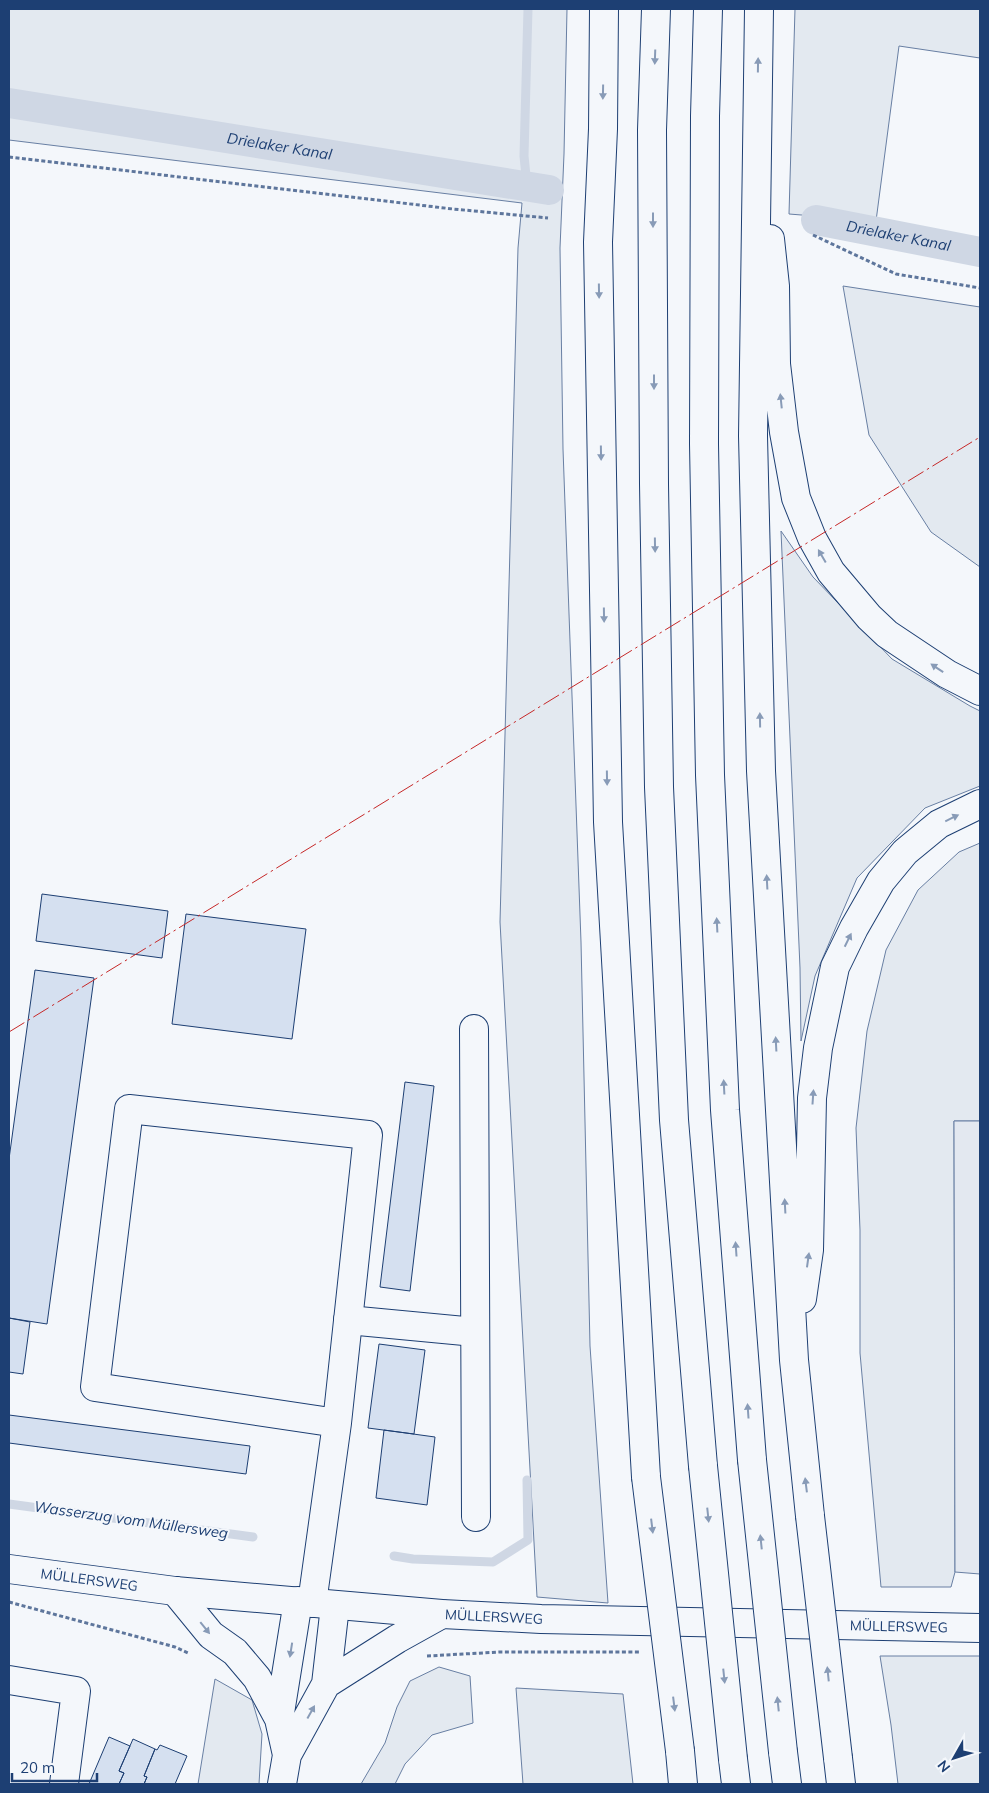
<svg xmlns="http://www.w3.org/2000/svg" width="989" height="1793" font-family="Mulish,sans-serif">
  <style>
    .green { fill: #e3e9f0; stroke: #687fa3 }
    .parking { fill: #e3e8f0; stroke: #687fa3 }
    .lines { fill: none; stroke-linecap: round; stroke-linejoin: round }
    .stream { stroke: #cfd7e4; stroke-width: 9 }
    .canal { stroke: #cfd7e4; stroke-width: 30 }
    .building { fill: #d5e0f0; stroke: #1d3f73 }
    .minor-casing { stroke: #1d3f73; stroke-width: 30 }
    .major-casing { stroke: #1d3f73; stroke-width: 30 }
    .highway-casing { stroke: #1d3f73; stroke-width: 30 }
    .path { stroke: #5e769c; stroke-width: 3; stroke-dasharray: 4 2.5; stroke-linecap: butt }
    .minor { stroke: #f4f7fb; stroke-width: 28 }
    .major { stroke: #f4f7fb; stroke-width: 28 }
    .highway { stroke: #f4f7fb; stroke-width: 28 }
    .highway-bridge-casing { stroke: #1d3f73; stroke-width: 30; stroke-linecap: butt }
    .highway-bridge { stroke: #f4f7fb; stroke-width: 28 }
    .power { stroke: #c62828; stroke-width: 1; stroke-dasharray: 18 4 2.5 4; stroke-linecap: butt }
    .oneway { fill: #889bb7 }
    .labels { text-anchor: middle; stroke-width: 4; stroke-linejoin: round; paint-order: stroke }
    .street-label { font-size: 14px; fill: #1d3f73; stroke: #f4f7fb }
    .water-label { font-size: 15px; font-style: italic; fill: #1d3f73; stroke: #f4f7fb }
  </style>
  <rect width="100%" height="100%" fill="#f4f7fb"/>
  <path class="green" d="M 9,9 L 567,9 L 564,154 L 560,248 L 563,449 L 581,942 L 590,1346 L 608,1603 L 537,1597 L 500,922 L 518,248 L 522,203 L 9,140 Z
    M 795,9 L 980,9 L 980,58 L 899,46 L 876,221 L 789,214 Z
    M 843,286 L 980,307 L 980,567 L 931,532 L 869,435 Z
    M 781,531 L 813,577 L 892,659 L 970,706 L 980,711 L 980,786 L 925,808 L 857,878 L 815,976 L 801,1041 L 800,968 Z
    M 980,843 L 980,1121 L 954,1121 L 955,1572 L 951,1587 L 881,1587 L 860,1353 L 860,1230 L 856,1128 L 867,1031 L 886,950 L 918,890 L 959,852 Z
    M 880,1656 L 980,1656 L 980,1784 L 898,1784 L 891,1725 Z
    M 439,1667 L 470,1676 L 473,1723 L 432,1735 L 405,1764 L 395,1784 L 361,1784 L 385,1743 L 397,1707 L 410,1681 Z
    M 215,1679 L 252,1700 L 262,1734 L 259,1784 L 198,1784 Z
    M 516,1688 L 623,1694 L 633,1784 L 523,1784 Z"/>
  <path class="parking" d="M 954,1121 L 980,1121 L 980,1574 L 955,1572 Z"/>
  <g class="lines">
    <path class="stream" d="M 527,186 L 524,156 L 528,9
      M 9,1504 L 253,1537
      M 394,1556 L 413,1559 L 493,1562 L 528,1540 L 527,1480"/>
    <g class="canal">
      <path id="s1" d="M 9,103 L 549,190"/>
      <path id="s2" d="M 816,220 L 980,252"/>
    </g>
  </g>
  <path class="building" d="M 42,894 L 168,911 L 162,958 L 36,941 Z
    M 186,914 L 306,929 L 292,1039 L 172,1024 Z
    M 35,970 L 94,978 L 47,1324 L 9,1318 L 9,1159 Z
    M 405,1082 L 434,1086 L 410,1291 L 380,1287 Z
    M 9,1318 L 30,1322 L 23,1374 L 9,1372 Z
    M 379,1344 L 425,1350 L 414,1434 L 368,1428 Z
    M 9,1415 L 250,1446 L 246,1474 L 9,1443 Z
    M 384,1430 L 435,1437 L 427,1505 L 376,1498 Z
    M 109,1737 L 130,1746 L 119,1771 L 124,1773 L 119,1784 L 89,1784 Z
    M 133,1739 L 155,1749 L 144,1776 L 147,1777 L 144,1784 L 119,1784 L 124,1773 L 119,1771 Z
    M 160,1745 L 187,1756 L 175,1784 L 144,1784 L 147,1777 L 144,1776 L 155,1749 L 157,1750 Z"/>
  <g class="lines">
    <g class="minor-casing">
      <g id="minor">
        <path d="M 474,1029 L 476,1517"/>
        <path d="M 348,1320 L 475,1332"/>
        <path id="s3" d="M 9,1569 L 175,1591"/>
        <path d="M 312,1603 L 337,1423 L 368,1135 L 129,1109 L 95,1387 L 337,1423"/>
        <path d="M 9,1680 L 76,1691 L 64,1784"/>
      </g>
    </g>
    <g class="major-casing">
      <g id="major">
        <path id="s4" d="M 175,1591 L 442,1614 L 541,1619 L 980,1628"/>
      </g>
    </g>
    <g class="highway-casing">
      <path id="highway" d="M 604,9 L 603,129 L 598,242 L 608,822 L 646,1477
        M 656,9 L 652,130 L 654,484 L 659,787 L 674,1120 L 703,1466
        M 708,9 L 705,116 L 704,444 L 710,775 L 725,1110 L 752,1460
        M 759,9 L 753,436 L 761,771 L 794,1360 L 810,1516
        M 770,239 L 775,286 L 776,364 L 784,432 L 796,498 L 812,538 L 831,572 L 869,617 L 887,634 L 947,674 L 980,691
        M 802,1299 L 809,1250 L 812,1098 L 818,1048 L 835,967 L 854,928 L 881,881 L 905,852 L 939,824 L 980,804
        M 175,1591 L 211,1635 L 235,1652 L 257,1678 L 279,1719 L 287,1755
        M 326,1684 L 335,1606
        M 279,1719 L 298,1601
        M 680,1751 L 683,1784
        M 783,1752 L 787,1784
        M 838,1758 L 841,1784
        M 733,1759 L 736,1784
        M 282,1784 L 287,1755 L 326,1684 L 397,1639 L 442,1614"/>
    </g>
    <path class="path" d="M 9,157 L 453,209 L 548,218
      M 813,235 L 896,274 L 980,288
      M 9,1602 L 175,1647 L 188,1653
      M 427,1656 L 500,1652 L 639,1652"/>
    <use href="#minor" class="minor"/>
    <use href="#major" class="major"/>
    <use href="#highway" class="highway"/>
    <g class="highway-bridge-casing">
      <path id="highway-bridge" d="M 752,1460 L 783,1752
        M 703,1466 L 733,1759
        M 646,1477 L 680,1751
        M 810,1516 L 838,1758"/>
    </g>
    <use href="#highway-bridge" class="highway-bridge"/>
    <path class="power" d="M 9,1032 L 980,437"/>
  </g>
  <defs><path id="oneway-solid" d="M-6-.8H1V-3.2L6.5 0L1 3.2V.8H-6Z" transform="scale(1.25)"/></defs>
  <g class="oneway">
    <use href="#oneway-solid" transform="translate(655 57) rotate(92)"/>
    <use href="#oneway-solid" transform="translate(758 65) rotate(-89)"/>
    <use href="#oneway-solid" transform="translate(603 92) rotate(91)"/>
    <use href="#oneway-solid" transform="translate(653 220) rotate(90)"/>
    <use href="#oneway-solid" transform="translate(599 291) rotate(89)"/>
    <use href="#oneway-solid" transform="translate(654 382) rotate(90)"/>
    <use href="#oneway-solid" transform="translate(781 401) rotate(-96)"/>
    <use href="#oneway-solid" transform="translate(601 453) rotate(89)"/>
    <use href="#oneway-solid" transform="translate(655 545) rotate(89)"/>
    <use href="#oneway-solid" transform="translate(822 556) rotate(-120)"/>
    <use href="#oneway-solid" transform="translate(604 615) rotate(89)"/>
    <use href="#oneway-solid" transform="translate(937 668) rotate(-146)"/>
    <use href="#oneway-solid" transform="translate(760 720) rotate(-91)"/>
    <use href="#oneway-solid" transform="translate(607 778) rotate(89)"/>
    <use href="#oneway-solid" transform="translate(952 818) rotate(-26)"/>
    <use href="#oneway-solid" transform="translate(767 882) rotate(-93)"/>
    <use href="#oneway-solid" transform="translate(717 925) rotate(-93)"/>
    <use href="#oneway-solid" transform="translate(848 940) rotate(-64)"/>
    <use href="#oneway-solid" transform="translate(776 1044) rotate(-93)"/>
    <use href="#oneway-solid" transform="translate(724 1087) rotate(-93)"/>
    <use href="#oneway-solid" transform="translate(813 1097) rotate(-86)"/>
    <use href="#oneway-solid" transform="translate(785 1206) rotate(-93)"/>
    <use href="#oneway-solid" transform="translate(736 1249) rotate(-94)"/>
    <use href="#oneway-solid" transform="translate(808 1260) rotate(-82)"/>
    <use href="#oneway-solid" transform="translate(748 1411) rotate(-94)"/>
    <use href="#oneway-solid" transform="translate(806 1485) rotate(-97)"/>
    <use href="#oneway-solid" transform="translate(708 1515) rotate(84)"/>
    <use href="#oneway-solid" transform="translate(652 1526) rotate(83)"/>
    <use href="#oneway-solid" transform="translate(761 1542) rotate(-96)"/>
    <use href="#oneway-solid" transform="translate(205 1628) rotate(51)"/>
    <use href="#oneway-solid" transform="translate(291 1650) rotate(99)"/>
    <use href="#oneway-solid" transform="translate(828 1674) rotate(-96)"/>
    <use href="#oneway-solid" transform="translate(724 1676) rotate(84)"/>
    <use href="#oneway-solid" transform="translate(674 1704) rotate(83)"/>
    <use href="#oneway-solid" transform="translate(778 1704) rotate(-96)"/>
    <use href="#oneway-solid" transform="translate(311 1712) rotate(-61)"/>
  </g>
  <g class="labels">
    <g class="street-label">
      <text dy="5" stroke="none"><textPath href="#s3" startOffset="81">MÜLLERSWEG</textPath></text>
      <text dy="5" stroke="none"><textPath href="#s4" startOffset="320">MÜLLERSWEG</textPath></text>
      <text dy="5" stroke="none"><textPath href="#s4" startOffset="725">MÜLLERSWEG</textPath></text>
    </g>
    <g class="water-label">
      <text dy="5" stroke="none"><textPath href="#s1" startOffset="274">Drielaker Kanal</textPath></text>
      <text dy="5" stroke="none"><textPath href="#s2" startOffset="84">Drielaker Kanal</textPath></text>
      <text transform="translate(131 1520) rotate(8)" y="5">Wasserzug vom Müllersweg</text>
    </g>
  </g>
  <rect width="989" height="1793" fill="none" stroke="#1d3f73" stroke-width="20"/>
  <g transform="translate(954 1758) rotate(231)" stroke="#f4f7fb" stroke-width="4" paint-order="stroke">
  <path d="M0-4L9 19L0 12L-9 19Z" fill="#1d3f73"/>
  <text y="-8" font-size="14" font-weight="bold" text-anchor="middle" fill="#1d3f73">N</text>
  </g>
  <path d="M12 1773v8h85v-8" fill="none" stroke="#1d3f73" stroke-width="2.5"/>
  <text x="20" y="1773" font-size="15" fill="#1d3f73" stroke="#f4f7fb" stroke-width="4" paint-order="stroke">20 m</text>
</svg>
